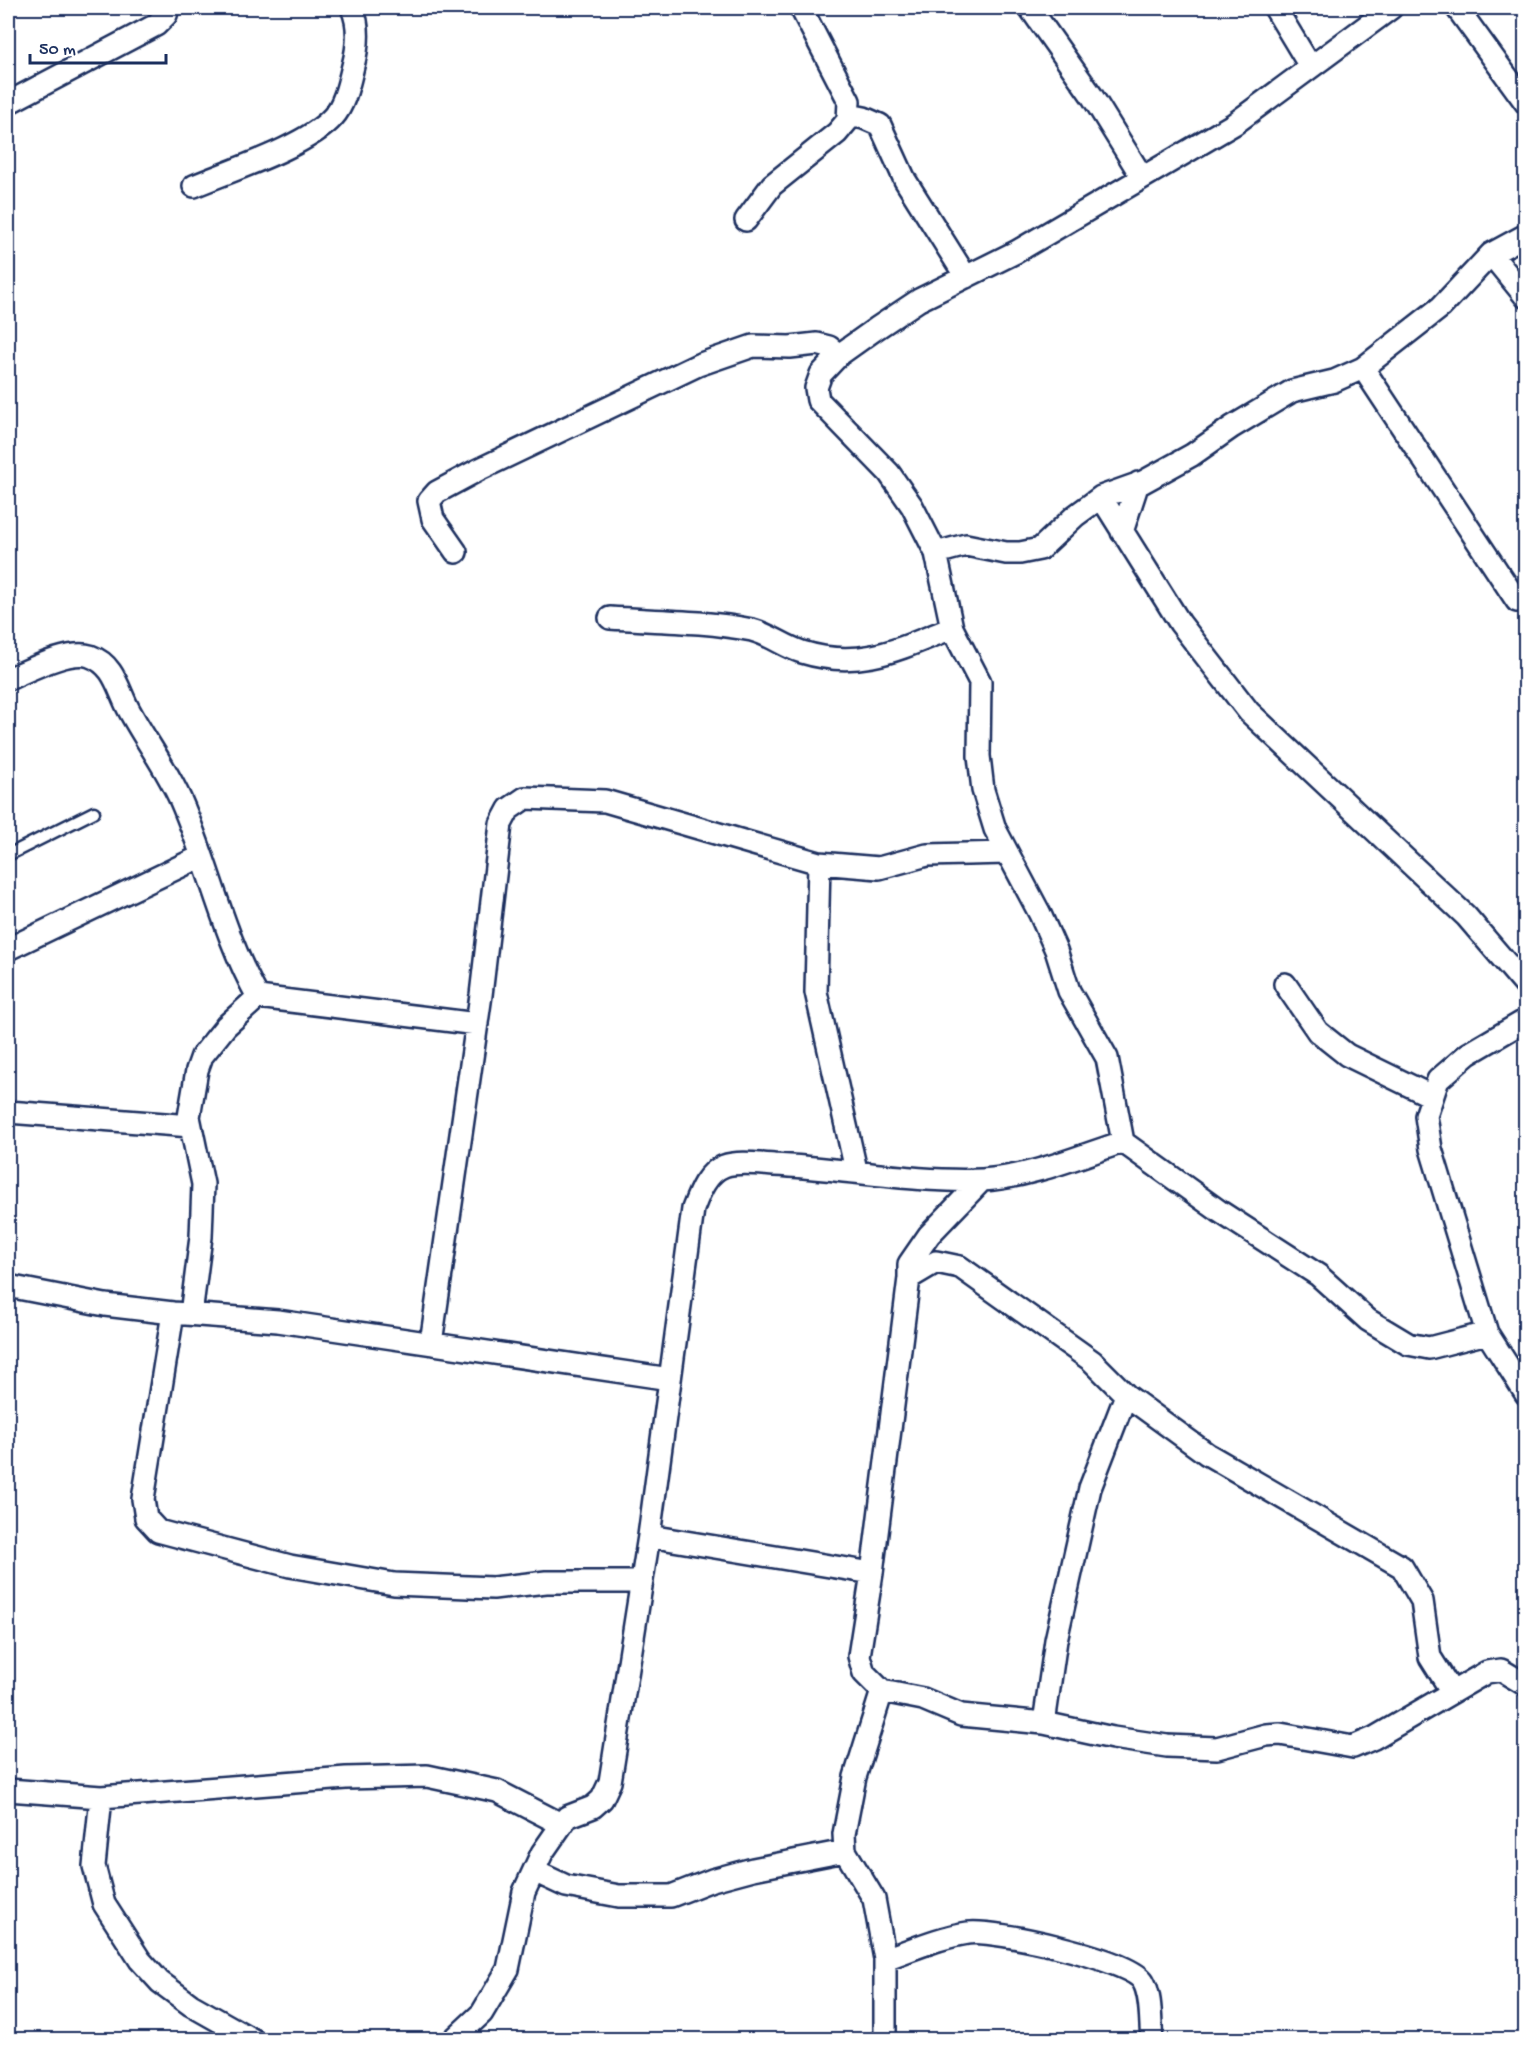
<svg xmlns="http://www.w3.org/2000/svg" width="1533" height="2047" font-family="'Gochi Hand',sans-serif">
  <style>
    .lines { fill: none; stroke-linecap: round; stroke-linejoin: round }
    .service-casing { stroke: #1b2f5e; stroke-width: 15 }
    .minor-casing { stroke: #1b2f5e; stroke-width: 26 }
    .service { stroke: #fff; stroke-width: 10 }
    .minor { stroke: #fff; stroke-width: 21 }
  </style>
  <rect width="100%" height="100%" fill="#fff"/>
  <filter id="ink" filterUnits="userSpaceOnUse"><feTurbulence type="fractalNoise" baseFrequency=".0167" numOctaves="2"/><feDisplacementMap in="SourceGraphic" scale="12" xChannelSelector="R" yChannelSelector="G"/><feConvolveMatrix kernelMatrix="1 2 1 2 8 2 1 2 1" color-interpolation-filters="sRGB"/></filter>
  <g filter="url(#ink)">
    <g class="lines">
      <g class="service-casing">
        <path id="service" d="M 8,855 L 94,812"/>
      </g>
      <g class="minor-casing">
        <path id="minor" d="M 1030,8 L 1092,96 L 1142,177
          M 1275,8 L 1310,66
          M 1457,8 L 1526,103
          M 8,103 L 156,25 L 166,15 L 168,8
          M 849,115 L 864,118 L 880,125 L 905,180 L 966,277
          M 194,186 C 232,170 307,146 333,117 C 345,104 349,82 353,66 C 358,47 360,26 352,8
          M 746,220 L 772,185 L 837,133 L 848,120 L 849,101 L 801,8
          M 1491,254 L 1526,297
          M 1363,368 L 1517,601
          M 1101,497 L 1180,623 L 1249,712 L 1466,916 L 1526,986
          M 1122,532 L 1138,483
          M 456,552 L 433,519 L 429,501 L 437,492 L 478,470 L 698,365 L 753,346 L 790,347 L 817,344 L 829,347 L 839,355
          M 936,553 L 966,545 L 1006,553 L 1020,553 L 1040,549 L 1075,516 L 1101,497 L 1143,482 L 1192,455 L 1232,427 L 1292,391 L 1334,381 L 1363,368 L 1441,307 L 1491,254 L 1526,235
          M 610,618 C 657,621 706,621 752,630 C 769,634 785,647 802,652 C 860,670 899,649 952,628
          M 8,679 C 27,671 69,649 90,656 C 115,665 118,690 129,710 C 145,740 167,769 181,801 C 209,865 223,935 258,997
          M 819,863 L 816,992 L 856,1170
          M 8,949 L 200,857
          M 1285,984 L 1318,1032 L 1347,1055 L 1431,1096
          M 258,997 L 477,1024
          M 1526,1020 L 1468,1054 L 1438,1080 L 1426,1116 L 1431,1149 L 1487,1333 L 1526,1394
          M 8,1112 L 191,1126
          M 1123,1142 L 1107,1058 L 1069,991 L 1056,950 L 1040,914 L 995,829 L 983,790 L 979,756 L 980,682 L 952,628 L 936,553 L 912,506 L 889,473 L 818,400 L 816,388 L 821,374 L 839,355 L 877,328 L 919,300 L 1016,252 L 1234,124 L 1391,8
          M 982,1180 L 929,1235 L 909,1264 L 909,1278 L 872,1573 L 859,1656 L 864,1673 L 882,1691 L 923,1699 L 961,1715 L 1044,1723 L 1113,1738 L 1167,1746 L 1217,1748 L 1266,1735 L 1280,1734 L 1353,1747 L 1374,1738 L 1487,1672 L 1501,1670 L 1526,1685
          M 909,1278 L 936,1262 L 960,1267 L 1092,1361 L 1126,1395 L 1207,1454 L 1402,1567 L 1422,1601 L 1430,1657 L 1452,1692
          M 8,1286 L 105,1305 L 173,1313 L 278,1321 L 670,1379
          M 173,1313 L 143,1499 L 146,1518 L 158,1531 L 290,1566 L 394,1584 L 493,1588 L 546,1582 L 642,1582
          M 191,1314 L 201,1237 L 203,1184 L 189,1117 L 197,1070 L 202,1056 L 226,1026 L 258,997
          M 431,1343 L 481,995 L 501,824 L 509,809 L 525,798 L 605,801 L 819,863 L 879,868 L 927,855 L 1007,853
          M 649,1536 L 872,1573
          M 882,1691 L 855,1777 L 844,1834 L 845,1851 L 874,1899 L 885,1959 L 885,2040
          M 1044,1723 L 1056,1640 L 1090,1488 L 1126,1395
          M 8,1790 L 101,1797 L 346,1778 L 427,1776 L 497,1791 L 561,1824
          M 101,1797 L 94,1866 L 104,1904 L 140,1960 L 160,1982 L 191,2005 L 253,2040
          M 534,1871 L 566,1886 L 619,1896 L 671,1896 L 712,1880 L 753,1869 L 845,1851
          M 885,1959 C 911,1950 940,1937 968,1933 C 994,1929 1129,1959 1143,1981 C 1152,1996 1150,2023 1152,2040
          M 453,2040 L 482,2013 L 508,1969 L 524,1892 L 542,1853 L 567,1817 L 593,1807 L 602,1799 L 610,1782 L 649,1536 L 693,1209 C 699,1193 706,1173 724,1166 C 737,1161 759,1164 774,1165 C 843,1168 913,1183 982,1180 C 1031,1177 1077,1157 1123,1142 L 1219,1211 L 1318,1275 L 1368,1320 L 1408,1344 L 1429,1348 L 1487,1333"/>
      </g>
      <use href="#service" class="service"/>
      <use href="#minor" class="minor"/>
    </g>
  </g>
  <rect width="1533" height="2047" fill="none" stroke="#fff" stroke-width="30"/>
  <rect x="15" y="15" width="1503" height="2017" fill="none" stroke="#1b2f5e" stroke-width="2" filter="url(#ink)"/>
  <path d="M30 54v9h136v-9" fill="none" stroke="#1b2f5e" stroke-width="3"/>
  <text x="39" y="54" font-size="18" fill="#1b2f5e" stroke="#ffffff" stroke-width="4.5" paint-order="stroke">50 m</text>
</svg>
